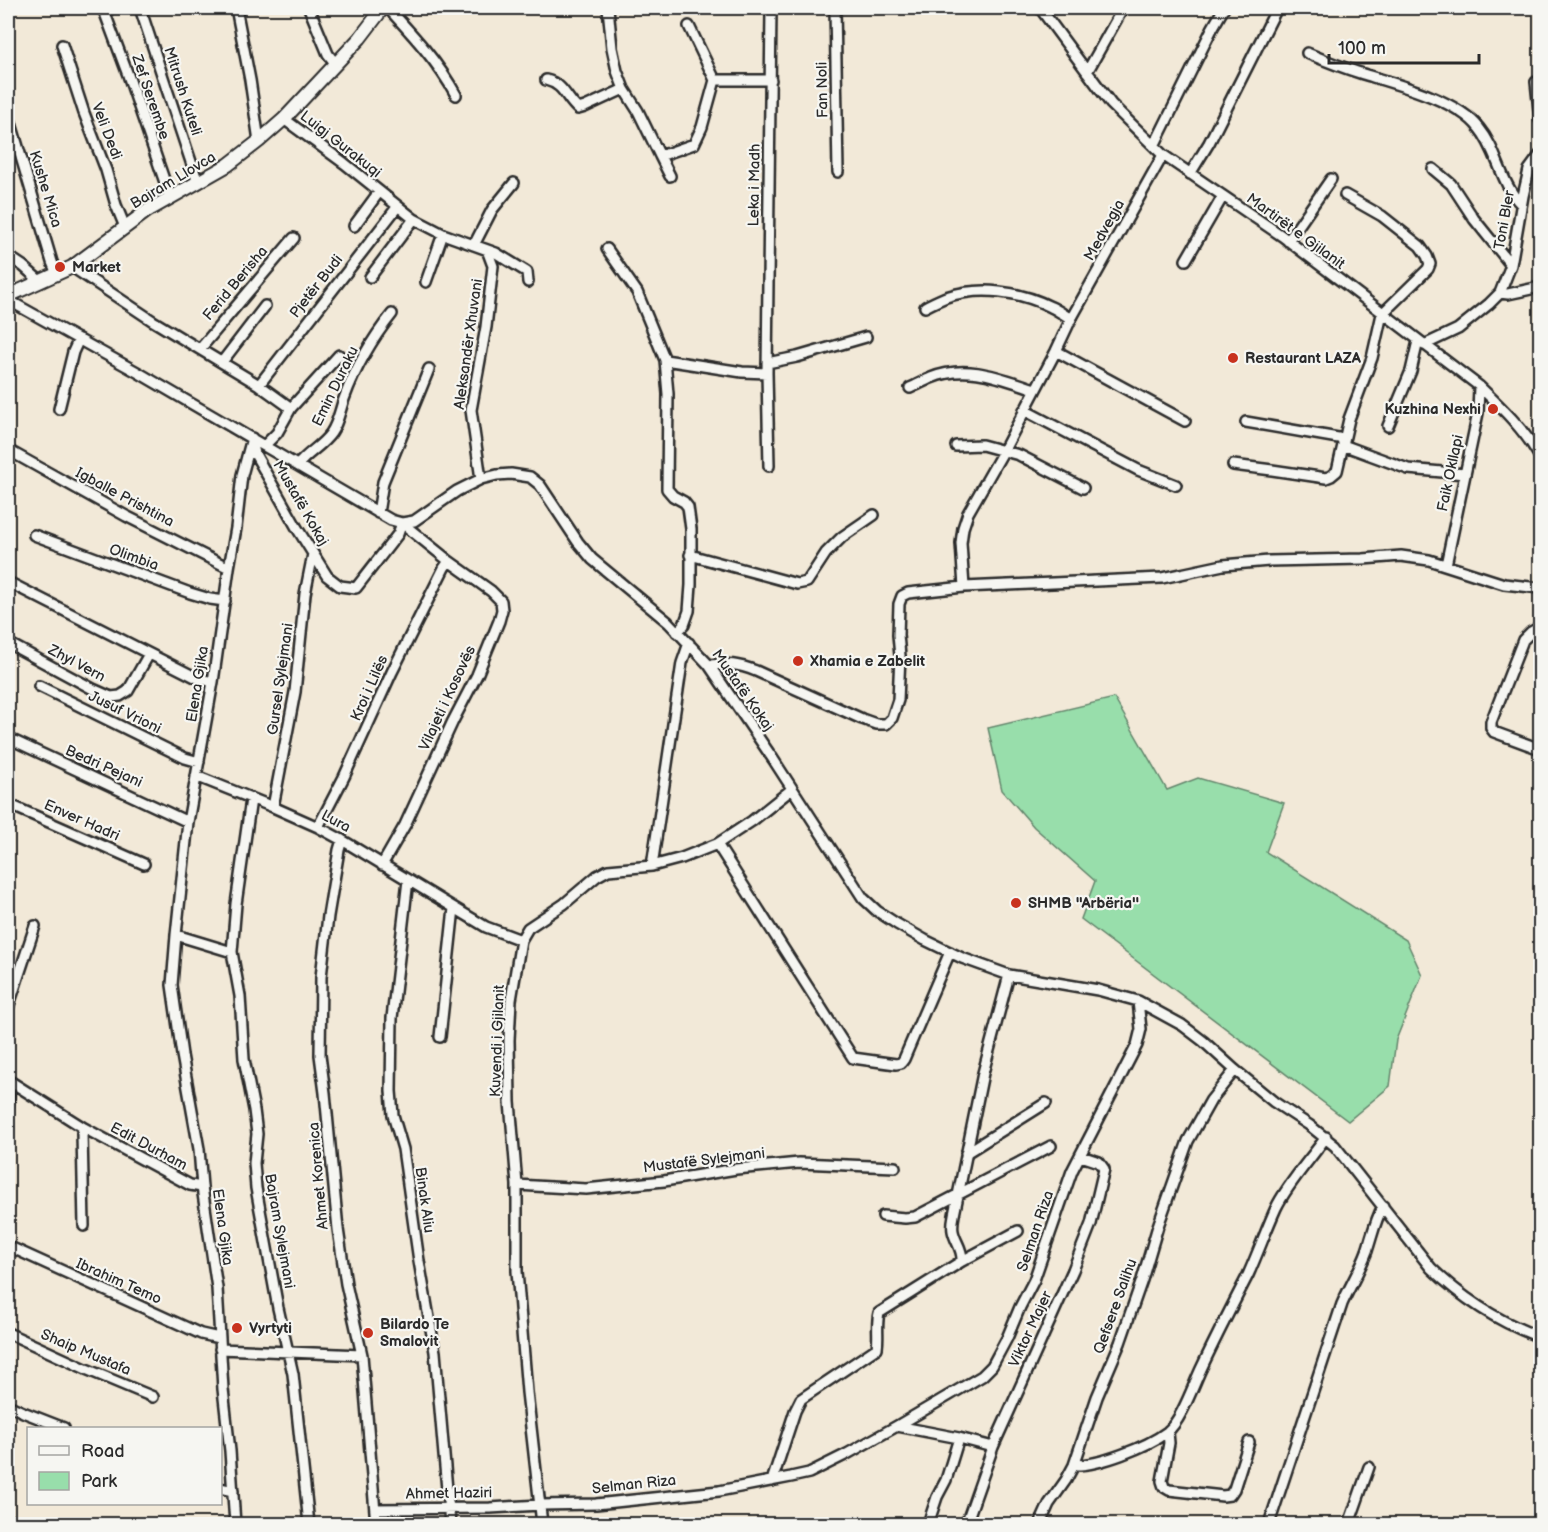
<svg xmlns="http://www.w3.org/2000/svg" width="1548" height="1532" font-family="'Balsamiq Sans',sans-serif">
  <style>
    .green { fill: #98deab; stroke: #62846b; stroke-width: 1.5 }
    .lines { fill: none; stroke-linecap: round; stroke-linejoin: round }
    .minor-casing { stroke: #2b2b2b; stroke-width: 14 }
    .tertiary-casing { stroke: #2b2b2b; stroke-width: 16 }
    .minor { stroke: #f6f6f2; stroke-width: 9 }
    .tertiary { stroke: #f6f6f2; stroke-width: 12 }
    .poi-dot { fill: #c8321e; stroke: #f6f6f2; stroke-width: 2 }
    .labels { text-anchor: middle; stroke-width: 4.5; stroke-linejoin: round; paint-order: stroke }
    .street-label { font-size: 15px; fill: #2b2b2b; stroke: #f6f6f2 }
    .poi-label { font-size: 15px; font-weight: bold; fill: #2b2b2b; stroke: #f6f6f2; text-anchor: start }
  </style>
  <rect width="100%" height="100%" fill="#f2e9d8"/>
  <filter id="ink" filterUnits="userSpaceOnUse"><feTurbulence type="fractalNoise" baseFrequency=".0167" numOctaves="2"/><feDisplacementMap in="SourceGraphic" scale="12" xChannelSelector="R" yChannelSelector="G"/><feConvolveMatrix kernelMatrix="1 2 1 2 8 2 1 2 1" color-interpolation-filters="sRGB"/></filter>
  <g filter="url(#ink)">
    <path class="green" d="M 1114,698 L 1167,790 L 1198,778 L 1284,803 L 1266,852 L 1406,940 L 1422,975 L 1396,1040 L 1390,1086 L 1348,1121 L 1081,919 L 1095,881 L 1034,827 L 1002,790 L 988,728 Z"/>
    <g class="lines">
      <g class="minor-casing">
        <path id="minor" d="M 103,8 L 128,75 L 170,197
          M 140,8 L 198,183
          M 236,8 L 250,80 L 259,141
          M 309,8 L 328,54 L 335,63
          M 388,8 C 413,35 438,62 456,95
          M 608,8 L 612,48 L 617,71 L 624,89 L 638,111 L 660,156 L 694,144 L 702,127 L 715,80
          M 835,8 L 838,172
          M 1040,8 L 1111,104 L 1163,155 L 1282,236 L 1479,386 C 1502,408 1524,429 1540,457
          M 689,26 L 715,80 L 771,80
          M 62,45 L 84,113 L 106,170 L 116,205 L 125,227
          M 1307,53 C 1326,61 1344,68 1363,74 C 1396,84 1458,100 1479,128 C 1498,151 1500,183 1521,204
          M 1087,72 L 1123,8
          M 546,80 C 564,84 566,99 578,109 L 585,107 L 624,89
          M 1536,82 L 1540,120
          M 8,113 L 52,262 L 57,274
          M 284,119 L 344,163 L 414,219 L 443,234 L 496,253 L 527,272 L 528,282
          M 1154,146 L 1212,29 L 1224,8
          M 660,156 L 670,176
          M 1433,169 L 1451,184 L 1474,219 L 1511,265
          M 1190,174 L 1209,143 L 1277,8
          M 354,226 L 379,192
          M 1288,241 L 1331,179
          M 474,245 L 492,210 L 514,183
          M 607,249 L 637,292 L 665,360 L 742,372 L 767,373 L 771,8
          M 8,256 L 23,266 L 41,282
          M 1186,260 L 1223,196
          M 72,267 L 153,321 L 259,385 L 291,408
          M 370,277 L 414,219
          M 426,282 L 443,234
          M 1500,293 L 1508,294 L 1540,287
          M 8,300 L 139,373 L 391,520 L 402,523 L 414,521 L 457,491 L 481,479 L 497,475 L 511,474 L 530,477 L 540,485 L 578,542 L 592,559 L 668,622 L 709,665 L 773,759 L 863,898 L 877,911 L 897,924 L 925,940 L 962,958 L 1009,975 L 1098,990 L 1138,1001 L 1182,1025 L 1203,1041 L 1235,1070 L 1274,1102 L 1309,1125 L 1335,1146 L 1431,1268 C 1463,1299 1498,1322 1540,1337
          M 925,307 C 932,303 939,300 946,297 C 980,286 1019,291 1051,307 C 1058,310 1064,315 1071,319
          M 1424,345 L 1458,329 L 1489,304 L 1500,293 L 1511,265 L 1523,196 L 1529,170 L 1540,155
          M 200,349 L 294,238
          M 1056,351 L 1185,421
          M 665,360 L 668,394 L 667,489 L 673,496 L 684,502 L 688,507 L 691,529 L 691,585 L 689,611 L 684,625 L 677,632
          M 222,362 L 265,306
          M 767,363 L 797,357 L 866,337
          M 767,373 L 769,466
          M 259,385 L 398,206
          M 910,388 C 917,385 924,381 931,378 C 966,363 1001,378 1035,389
          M 59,409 L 73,352 L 79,339
          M 1024,410 L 1138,470 L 1176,485
          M 1246,422 L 1344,439
          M 1388,426 L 1411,371 L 1418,341
          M 252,440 L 255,454 L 297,528 L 327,576 L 340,586 L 356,588 L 398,534 L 402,523 L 449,561 L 491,591 L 501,601 L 502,610 L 499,621 L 477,675 L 453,721 L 405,825 L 382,865
          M 1343,445 L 1408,469 L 1465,474
          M 264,446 L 277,433 L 291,408 L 339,355
          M 956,446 L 982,445 L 1019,455 L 1083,488
          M 8,450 L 126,516 L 229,568
          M 298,465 C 307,453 322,446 331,433 C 338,423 340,410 344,399 C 355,369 372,339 392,314
          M 1233,465 L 1272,470 L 1326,478 L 1331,476 L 1337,471 L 1349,419 L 1372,358 L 1382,314 L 1428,269 L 1430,264 L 1427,256 L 1420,246 L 1382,216 L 1345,195
          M 481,479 L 471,410 L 486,327 L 493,266 L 487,250
          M 378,513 L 383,482 L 429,369
          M 34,535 L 190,593 L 210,599 L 225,601
          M 690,555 L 797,584 L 807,582 L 826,553 L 842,537 L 874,515
          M 1446,565 L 1478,413 L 1479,386
          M 8,582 L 197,678 L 213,682
          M 964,587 L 961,543 L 963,528 L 968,513 L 1004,450 L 1056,351 L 1071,319 L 1163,155
          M 1540,627 L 1531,632 L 1523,640 L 1491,722 L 1491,728 L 1494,732 L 1540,749
          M 8,643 L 93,689 L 111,697 L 120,696 L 128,691 L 149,654
          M 709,665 C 728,663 738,664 756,671 L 862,719 L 876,724 L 886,724 L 892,718 L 898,700 L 900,656 L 898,635 L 899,604 L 902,596 L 908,593 L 964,587 L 1162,578 L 1223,565 L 1269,561 L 1363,559 L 1401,556 L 1429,560 L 1504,584 L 1540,588
          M 39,686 L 185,758 L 199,762
          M 8,738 L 188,822
          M 196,776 L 273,807 L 318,827 L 342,840 L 486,927 L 521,940
          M 251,799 L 236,904 L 232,952 L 240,996 L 244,1059 L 254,1110 L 257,1134 L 254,1163 L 256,1188 L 278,1308 L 293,1374 L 309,1524
          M 8,804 L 144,864
          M 273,807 L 295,692 L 305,594 L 313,554
          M 318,827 L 344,777 L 392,672 L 444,568 L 449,561
          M 342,840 L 339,850 L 328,916 L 321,977 L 320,1055 L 325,1093 L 338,1229 L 346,1284 L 362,1355 L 376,1524
          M 717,844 L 853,1058 L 896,1064 L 901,1063 L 904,1059 L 950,952
          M 652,866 L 682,663 L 689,643
          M 408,880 L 392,1018 L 391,1091 L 393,1115 L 403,1149 L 419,1261 L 435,1352 L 450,1524
          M 176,935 L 232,952
          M 8,1008 L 35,926
          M 440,1037 L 454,908
          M 8,1080 L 84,1128 L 190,1185 L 202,1187
          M 8,1106 L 10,1081
          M 84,1128 L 82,1133 L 84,1226
          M 966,1153 L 1046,1103
          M 517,1185 L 586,1189 L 664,1181 L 736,1169 L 799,1163 L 895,1167
          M 883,1216 L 905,1218 L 915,1217 L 1051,1146
          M 8,1246 L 201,1334 L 219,1338
          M 962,1261 L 1018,1231
          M 8,1333 L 86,1369 L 153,1397
          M 220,1349 L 362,1355
          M 8,1405 L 23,1412 L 64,1428
          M 897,1426 L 959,1438 L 993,1447
          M 1168,1432 L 1169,1443 L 1162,1481 L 1164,1487 L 1169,1490 L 1223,1496 L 1230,1495 L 1234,1489 L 1249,1442
          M 1074,1465 C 1098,1466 1147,1447 1167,1432 C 1181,1421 1193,1386 1201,1369 C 1216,1337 1232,1306 1248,1275 C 1258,1253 1266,1230 1276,1208 C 1288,1183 1310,1160 1326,1137
          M 772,1481 L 795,1411 L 801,1399 L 877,1348 C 879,1336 876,1325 879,1313 L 962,1261 C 963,1249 955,1242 953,1231 C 952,1226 953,1220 954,1215 L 983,1073 L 1009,975
          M 220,1488 L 233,1491
          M 375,1509 L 490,1508 L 540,1505 L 596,1504 L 719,1491 L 791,1477 L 809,1473 L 847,1454 L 897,1426 L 982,1376 L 992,1366 L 1007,1338 L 1020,1307 L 1034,1280 L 1072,1171 L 1137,1045 L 1141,1029 L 1138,1001
          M 8,1520 L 17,1524
          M 235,1524 L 230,1451 L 223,1389 L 217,1288 L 202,1187 L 199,1149 L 182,1055 L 172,985 L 176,935 L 188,822 L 213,682 L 229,568 L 236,528 L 242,475 L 252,438
          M 542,1524 L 527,1392 L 520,1308 L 517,1271 L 517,1185 L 510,1102 L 509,1040 L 511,1000 L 521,940 L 528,928 L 564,904 L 597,876 L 608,870 L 652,866 L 682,858 L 717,844 L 752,821 L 792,789
          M 928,1524 L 937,1497 L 946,1480 L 959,1438
          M 966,1524 L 993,1447 L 1073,1270 L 1091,1224 L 1104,1169 L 1099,1162 L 1081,1156
          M 1040,1524 L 1049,1504 L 1066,1480 L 1074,1465 L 1097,1397 L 1120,1343 L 1142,1280 L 1158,1226 L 1188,1141 L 1211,1100 L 1235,1070
          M 1269,1524 L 1342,1304 C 1350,1286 1360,1270 1367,1251 C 1372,1236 1375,1221 1383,1206
          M 1349,1524 L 1369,1467"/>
      </g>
      <g class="tertiary-casing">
        <path id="tertiary" d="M 8,296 L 72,267 L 147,211 L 228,165 L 259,141 L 284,119 L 360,38 L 383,8"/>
      </g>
      <use href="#minor" class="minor"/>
      <use href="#tertiary" class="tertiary"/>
    </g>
  </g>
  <g class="poi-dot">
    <circle cx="60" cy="267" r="6"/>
    <circle cx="1233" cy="358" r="6"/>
    <circle cx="1493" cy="409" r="6"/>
    <circle cx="798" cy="661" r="6"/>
    <circle cx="1016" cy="903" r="6"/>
    <circle cx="237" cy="1328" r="6"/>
    <circle cx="368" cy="1333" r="6"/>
  </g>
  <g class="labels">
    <g class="street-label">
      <text transform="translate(822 90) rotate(-91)" y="5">Fan Noli</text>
      <text transform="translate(183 91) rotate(72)" y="5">Mitrush Kuteli</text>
      <text transform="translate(151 97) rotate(71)" y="5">Zef Serembe</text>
      <text transform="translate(107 131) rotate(69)" y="5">Veli Dedi</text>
      <text transform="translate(341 144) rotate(38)" y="5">Luigj Gurakuqi</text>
      <text transform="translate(173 180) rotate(-31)" y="5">Bajram Llovca</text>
      <text transform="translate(754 185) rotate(-89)" y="5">Leka i Madh</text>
      <text transform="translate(46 189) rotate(73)" y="5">Kushe Mica</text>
      <text transform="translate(1504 220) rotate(-80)" y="5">Toni Bler</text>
      <text transform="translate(1104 230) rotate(-61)" y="5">Medvegja</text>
      <text transform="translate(1296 231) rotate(36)" y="5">Martirët e Gjilanit</text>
      <text transform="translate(235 283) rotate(-50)" y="5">Ferid Berisha</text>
      <text transform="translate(316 286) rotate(-52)" y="5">Pjetër Budi</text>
      <text transform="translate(468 344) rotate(-82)" y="5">Aleksandër Xhuvani</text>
      <text transform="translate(335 386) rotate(-64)" y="5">Emin Duraku</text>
      <text transform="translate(1450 473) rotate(-78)" y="5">Faik Okllapi</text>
      <text transform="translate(125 497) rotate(28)" y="5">Igballe Prishtina</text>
      <text transform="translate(301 503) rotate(60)" y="5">Mustafë Kokaj</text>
      <text transform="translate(134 557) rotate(20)" y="5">Olimbia</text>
      <text transform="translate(77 663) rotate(28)" y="5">Zhyl Vern</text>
      <text transform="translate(280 679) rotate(-82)" y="5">Gursel Sylejmani</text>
      <text transform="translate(197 684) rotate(-81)" y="5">Elena Gjika</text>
      <text transform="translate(369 688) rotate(-66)" y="5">Kroi i Lilës</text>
      <text transform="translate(743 690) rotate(55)" y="5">Mustafë Kokaj</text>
      <text transform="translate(447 698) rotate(-65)" y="5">Vilajeti i Kosovës</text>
      <text transform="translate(125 712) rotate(26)" y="5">Jusuf Vrioni</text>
      <text transform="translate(104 766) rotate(24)" y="5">Bedri Pejani</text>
      <text transform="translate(82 820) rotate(24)" y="5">Enver Hadri</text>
      <text transform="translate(336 821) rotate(28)" y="5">Lura</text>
      <text transform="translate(497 1041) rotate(-88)" y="5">Kuvendi i Gjilanit</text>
      <text transform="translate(149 1146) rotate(28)" y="5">Edit Durham</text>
      <text transform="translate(704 1160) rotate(-7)" y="5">Mustafë Sylejmani</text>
      <text transform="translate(318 1176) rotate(-95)" y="5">Ahmet Korenica</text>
      <text transform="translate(425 1200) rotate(82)" y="5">Binak Aliu</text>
      <text transform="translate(223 1227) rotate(82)" y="5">Elena Gjika</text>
      <text transform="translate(280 1231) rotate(80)" y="5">Bajram Sylejmani</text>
      <text transform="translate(1035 1231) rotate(-71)" y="5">Selman Riza</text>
      <text transform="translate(119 1281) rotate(24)" y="5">Ibrahim Temo</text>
      <text transform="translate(1115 1306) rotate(-70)" y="5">Qefsere Salihu</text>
      <text transform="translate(1030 1329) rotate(-65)" y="5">Viktor Majer</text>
      <text transform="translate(86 1352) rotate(23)" y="5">Shaip Mustafa</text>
      <text transform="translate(634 1484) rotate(-6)" y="5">Selman Riza</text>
      <text transform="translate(449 1493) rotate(-1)" y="5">Ahmet Haziri</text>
    </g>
    <g class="poi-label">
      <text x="72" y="272">Market</text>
      <text x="1245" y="363">Restaurant LAZA</text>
      <text x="1481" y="414" text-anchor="end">Kuzhina Nexhi</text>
      <text x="810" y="666">Xhamia e Zabelit</text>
      <text x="1028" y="908">SHMB ''Arbëria''</text>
      <text x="380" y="1329">Bilardo Te<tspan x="380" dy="17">Smalovit</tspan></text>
      <text x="249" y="1333">Vyrtyti</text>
    </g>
  </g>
  <rect width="1548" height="1532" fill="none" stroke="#f6f6f2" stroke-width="30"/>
  <rect x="15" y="15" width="1518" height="1502" fill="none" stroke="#2b2b2b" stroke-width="2" filter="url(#ink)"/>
  <rect x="27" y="1427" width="195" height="78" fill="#f6f6f2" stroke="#a5a5a2" stroke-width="1.5"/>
  <rect x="39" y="1446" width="30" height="9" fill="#f6f6f2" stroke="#a5a5a2" stroke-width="1.5"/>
  <text x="81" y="1457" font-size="18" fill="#2b2b2b">Road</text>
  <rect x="39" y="1472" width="30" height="18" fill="#98deab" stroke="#a5a5a2" stroke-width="1.5"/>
  <text x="81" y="1487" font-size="18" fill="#2b2b2b">Park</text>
  <path d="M1329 54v9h150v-9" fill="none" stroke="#2b2b2b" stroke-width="3"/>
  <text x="1338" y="54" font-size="18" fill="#2b2b2b" stroke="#f6f6f2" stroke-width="4.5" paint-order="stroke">100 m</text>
</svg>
